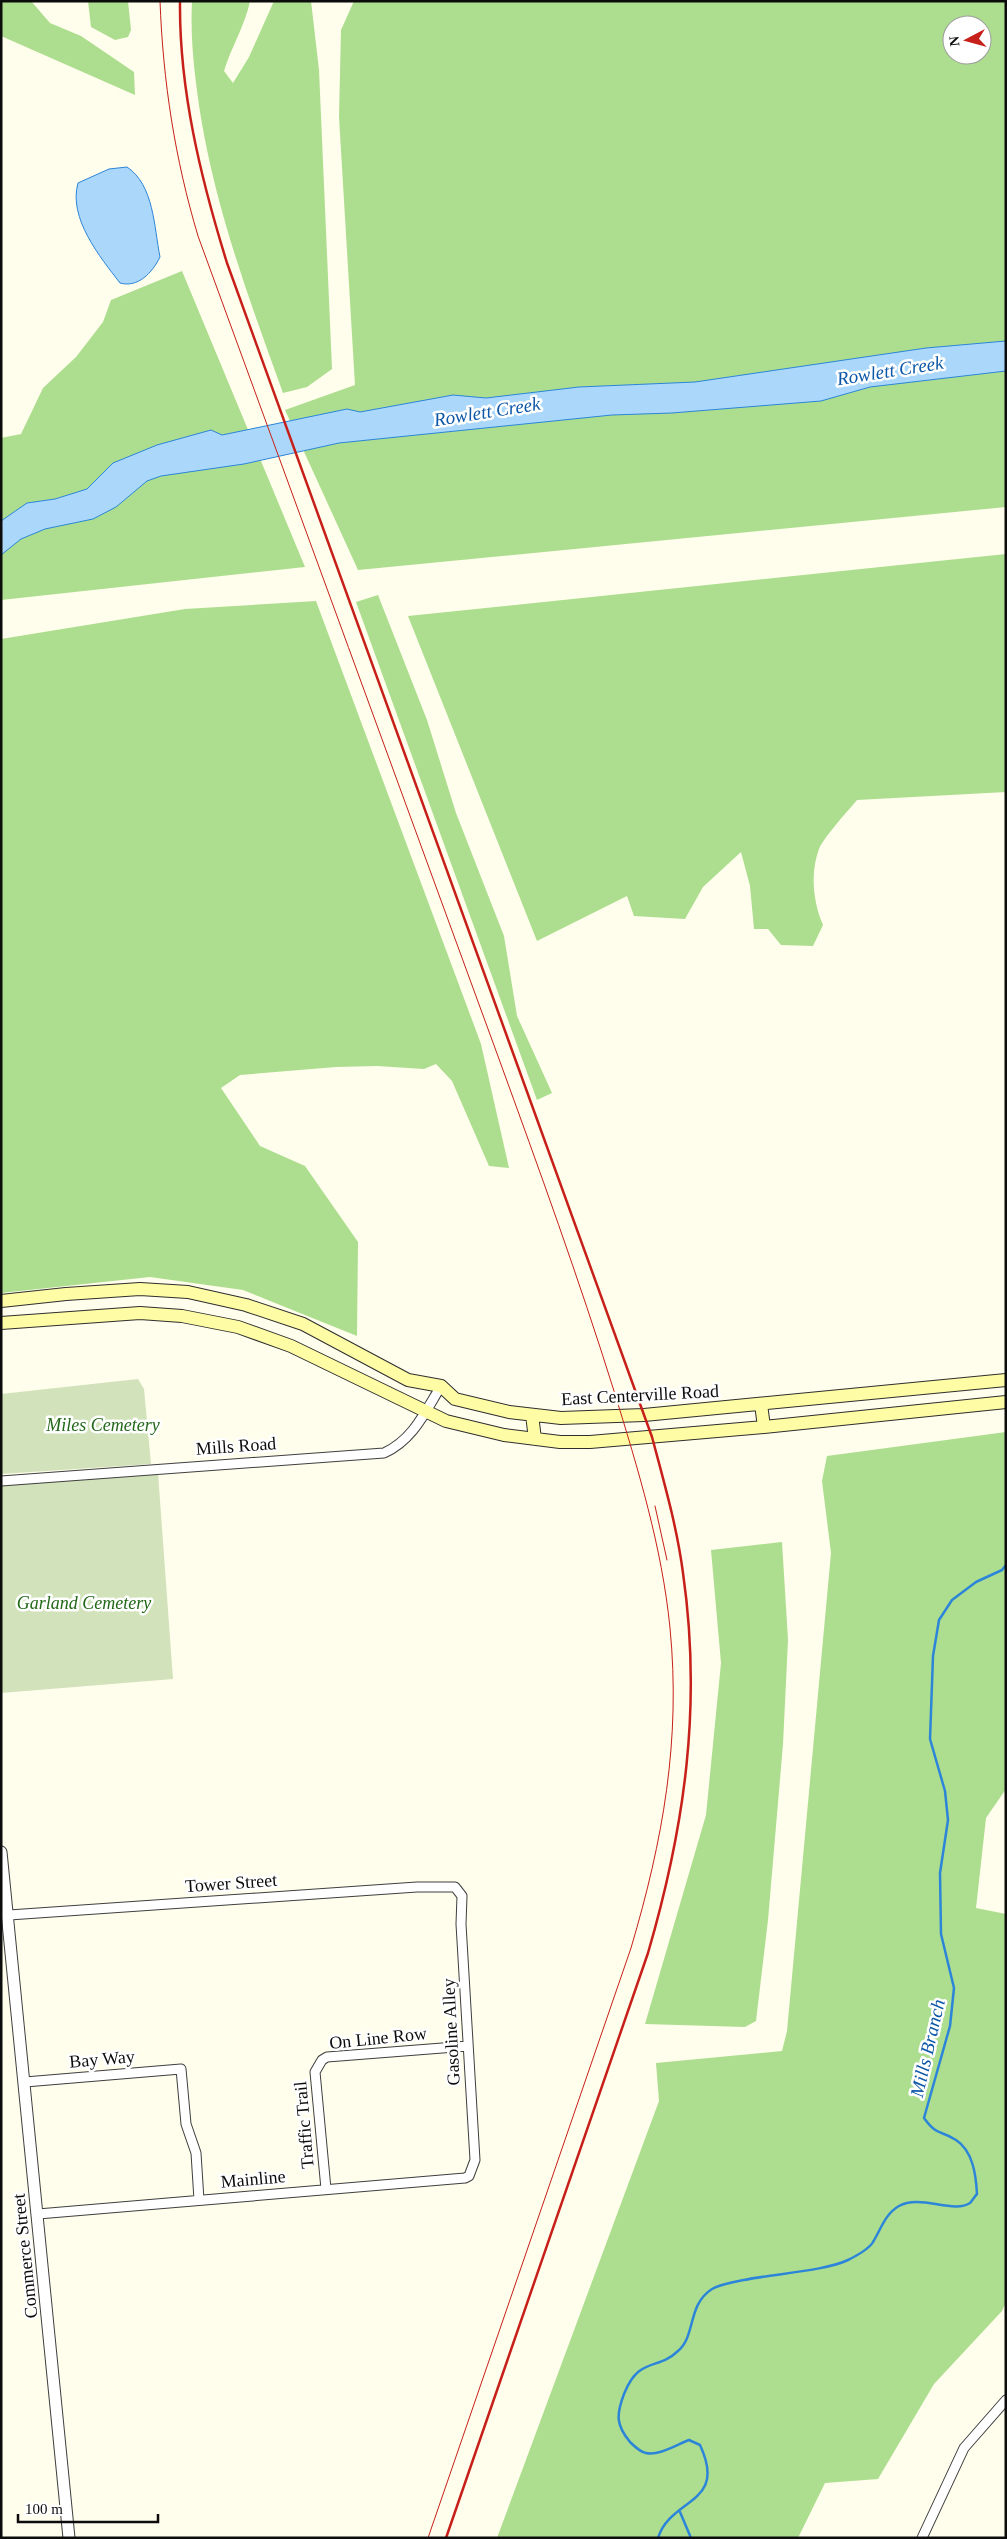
<svg xmlns="http://www.w3.org/2000/svg" width="1007" height="2539" font-family="'Times New Roman',serif">
  <style>
    .forest { fill: #adde8f; fill-rule: evenodd }
    .cemetery { fill: #d2e2bb }
    .water { fill: #abd7fb; stroke: #2c85d8 }
    .lines { fill: none; stroke-linecap: round; stroke-linejoin: round }
    .stream { stroke: #2c85d8; stroke-width: 2.5 }
    .minor-casing { stroke: #3f3f3f; stroke-width: 11 }
    .tertiary-casing { stroke: #3f3f3f; stroke-width: 13 }
    .secondary-casing { stroke: #2e2e2e; stroke-width: 14 }
    .minor { stroke: #fff; stroke-width: 9 }
    .tertiary { stroke: #fff; stroke-width: 11 }
    .secondary { stroke: #fffca6; stroke-width: 12 }
    .tram { stroke: #c71f19; stroke-width: 1 }
    .rail { stroke: #c71f19; stroke-width: 2.5 }
    .labels { text-anchor: middle; stroke-width: 5; stroke-linejoin: round; paint-order: stroke }
    .street-label { font-size: 18px; fill: #0c0c0c; stroke: #fff }
    .park-label { font-size: 18px; font-style: italic; fill: #226818; stroke: #fff }
    .water-label { font-size: 19px; font-style: italic; fill: #0c57a7; stroke: #fff }
  </style>
  <rect width="100%" height="100%" fill="#fffdeb"/>
  <path class="forest" d="M 1,1 L 31,1 L 50,23 L 81,36 L 134,72 L 135,95 L 1,36 Z
    M 88,1 L 128,1 L 131,30 L 128,37 L 115,40 L 91,27 Z
    M 192,1 L 250,1 C 245,26 231,47 224,71 L 233,83 L 249,57 L 274,1 L 311,1 L 319,70 L 332,369 L 307,387 L 283,393 C 250,302 217,213 201,118 C 195,79 190,41 192,1 Z
    M 354,1 L 1006,1 L 1006,507 L 358,570 L 285,410 L 355,385 L 339,117 L 341,30 ZM 952,25 L 982,25 L 982,55 L 952,55 Z
    M 182,271 L 305,567 L 1,600 L 1,438 L 21,434 L 43,388 L 76,357 L 103,322 L 111,300 Z
    M 1006,554 L 1006,792 L 857,800 C 847,812 824,837 819,849 C 810,873 813,902 823,925 L 813,946 L 781,945 L 768,929 L 754,929 L 750,886 L 741,852 L 703,887 L 685,919 L 634,916 L 627,896 L 537,941 L 408,616 Z
    M 378,595 L 427,720 L 456,813 L 504,936 L 517,1016 L 552,1093 L 537,1100 L 356,602 Z
    M 316,601 L 481,1044 L 509,1168 L 489,1166 L 452,1081 L 436,1064 L 424,1069 L 377,1066 L 336,1067 L 240,1075 L 221,1088 L 260,1146 L 305,1166 L 358,1242 L 357,1336 L 243,1290 L 150,1277 L 1,1293 L 1,639 L 185,609 Z
    M 1006,1432 L 1006,1789 L 986,1818 L 976,1908 L 1006,1914 L 1006,2302 L 1002,2311 L 934,2384 L 878,2479 L 825,2483 L 798,2538 L 497,2538 L 659,2101 L 656,2063 L 782,2051 L 787,2031 L 831,1553 L 822,1481 L 827,1456 Z
    M 782,1542 L 788,1640 L 783,1744 L 768,1920 L 756,2021 L 745,2027 L 645,2024 L 706,1815 L 721,1663 L 711,1550 Z"/>
  <path class="cemetery" d="M 138,1379 L 144,1389 L 151,1464 L 1,1474 L 1,1394 Z
    M 158,1473 L 173,1679 L 1,1693 L 1,1485 Z"/>
  <path class="water" d="M 127,167 C 154,185 154,227 160,257 C 152,273 138,288 120,283 C 100,257 68,218 78,183 L 109,169 Z
    M 1006,341 L 1006,371 L 870,387 L 821,401 L 672,413 L 612,415 L 339,443 L 244,464 L 161,476 L 147,481 L 116,507 L 93,519 L 45,529 L 21,539 L 1,555 L 1,521 L 27,503 L 55,499 L 87,489 L 113,463 L 157,445 L 211,430 L 222,435 L 347,409 L 360,412 L 453,395 L 486,398 L 579,387 L 695,382 L 926,348 Z"/>
  <g class="lines">
    <path class="stream" d="M 680,2512 L 691,2538
      M 658,2538 C 671,2497 728,2505 700,2445 L 689,2440 C 676,2445 659,2456 646,2453 C 640,2452 634,2446 630,2442 C 616,2425 616,2415 624,2394 C 639,2356 657,2371 678,2351 C 696,2336 687,2305 712,2289 C 721,2284 734,2282 744,2280 C 772,2274 825,2271 848,2260 C 856,2256 869,2249 873,2242 C 881,2229 885,2214 899,2206 C 920,2194 953,2214 970,2203 C 972,2201 975,2196 977,2194 C 976,2175 973,2151 956,2140 C 939,2129 938,2137 924,2118 L 950,2026 L 954,1988 L 941,1934 L 940,1873 L 948,1820 L 945,1791 L 930,1739 L 933,1656 L 939,1620 L 952,1600 L 976,1582 L 1002,1570 L 1006,1565"/>
    <g class="minor-casing">
      <path id="minor" d="M 1,1481 L 384,1453 C 413,1440 425,1412 441,1386
        M 9,1915 L 417,1887 L 455,1887 L 462,1896 L 461,1924 L 475,2160 L 469,2176 L 465,2178 L 38,2214
        M 25,2082 L 181,2069 L 186,2124 L 196,2153 L 199,2200
        M 326,2189 L 315,2072 L 322,2060 L 327,2057 L 468,2046
        M 922,2538 L 964,2448 L 1006,2400"/>
    </g>
    <g class="tertiary-casing">
      <path id="tertiary" d="M 1,1852 L 69,2538"/>
    </g>
    <g class="secondary-casing">
      <path id="secondary" d="M 1,1301 L 66,1294 L 140,1289 L 188,1292 L 246,1305 L 303,1324 L 408,1380 L 441,1386 L 455,1399 L 509,1412 L 561,1418 L 644,1415 L 1006,1380
        M 1,1323 L 140,1313 L 182,1316 L 238,1327 L 291,1346 L 446,1421 L 504,1435 L 560,1442 L 590,1442 L 764,1427 L 1006,1402
        M 761,1404 L 764,1427
        M 532,1415 L 535,1439"/>
    </g>
    <use href="#minor" class="minor"/>
    <use href="#tertiary" class="tertiary"/>
    <use href="#secondary" class="secondary"/>
    <path class="tram" d="M 160,1 C 163,82 175,159 198,236 C 298,510 399,785 499,1059 C 539,1169 579,1279 614,1391 C 638,1469 662,1547 670,1628 C 681,1740 663,1840 631,1948 L 428,2538
      M 655,1506 L 667,1560"/>
    <path class="rail" d="M 180,1 C 179,90 201,179 227,263 L 652,1437 C 664,1482 677,1527 683,1573 C 702,1705 685,1826 648,1953 L 446,2538"/>
  </g>
  <g class="labels">
    <g class="street-label">
      <text transform="translate(640 1395) rotate(-3)" y="6">East Centerville Road</text>
      <text transform="translate(236 1446) rotate(-4)" y="6">Mills Road</text>
      <text transform="translate(231 1883) rotate(-4)" y="6">Tower Street</text>
      <text transform="translate(451 2032) rotate(-93)" y="6">Gasoline Alley</text>
      <text transform="translate(378 2038) rotate(-6)" y="6">On Line Row</text>
      <text transform="translate(102 2059) rotate(-5)" y="6">Bay Way</text>
      <text transform="translate(304 2125) rotate(-95)" y="6">Traffic Trail</text>
      <text transform="translate(253 2179) rotate(-5)" y="6">Mainline</text>
      <text transform="translate(25 2256) rotate(-96)" y="6">Commerce Street</text>
    </g>
    <g class="park-label">
      <text x="103" y="1431">Miles Cemetery</text>
      <text x="84" y="1609">Garland Cemetery</text>
    </g>
    <g class="water-label">
      <text transform="translate(890 370) rotate(-9)" y="7">Rowlett Creek</text>
      <text transform="translate(487 411) rotate(-9)" y="7">Rowlett Creek</text>
      <text transform="translate(927 2048) rotate(-77)" y="7">Mills Branch</text>
    </g>
  </g>
  <rect width="1007" height="2539" fill="none" stroke="#0c0c0c" stroke-width="5"/>
  <g transform="translate(967 40) rotate(264)"><circle r="24" fill="#ffffff" stroke="#9e9e9e"/>
  <path d="M0-4L9 19L0 12L-9 19Z" fill="#c71f19"/>
  <text y="-8" font-size="14" font-weight="bold" text-anchor="middle" fill="#0c0c0c">N</text>
  </g>
  <path d="M18 2514v8h140v-8" fill="none" stroke="#0c0c0c" stroke-width="2.5"/>
  <text x="25" y="2514" font-size="15" fill="#0c0c0c" stroke="#ffffff" stroke-width="4" paint-order="stroke">100 m</text>
</svg>
